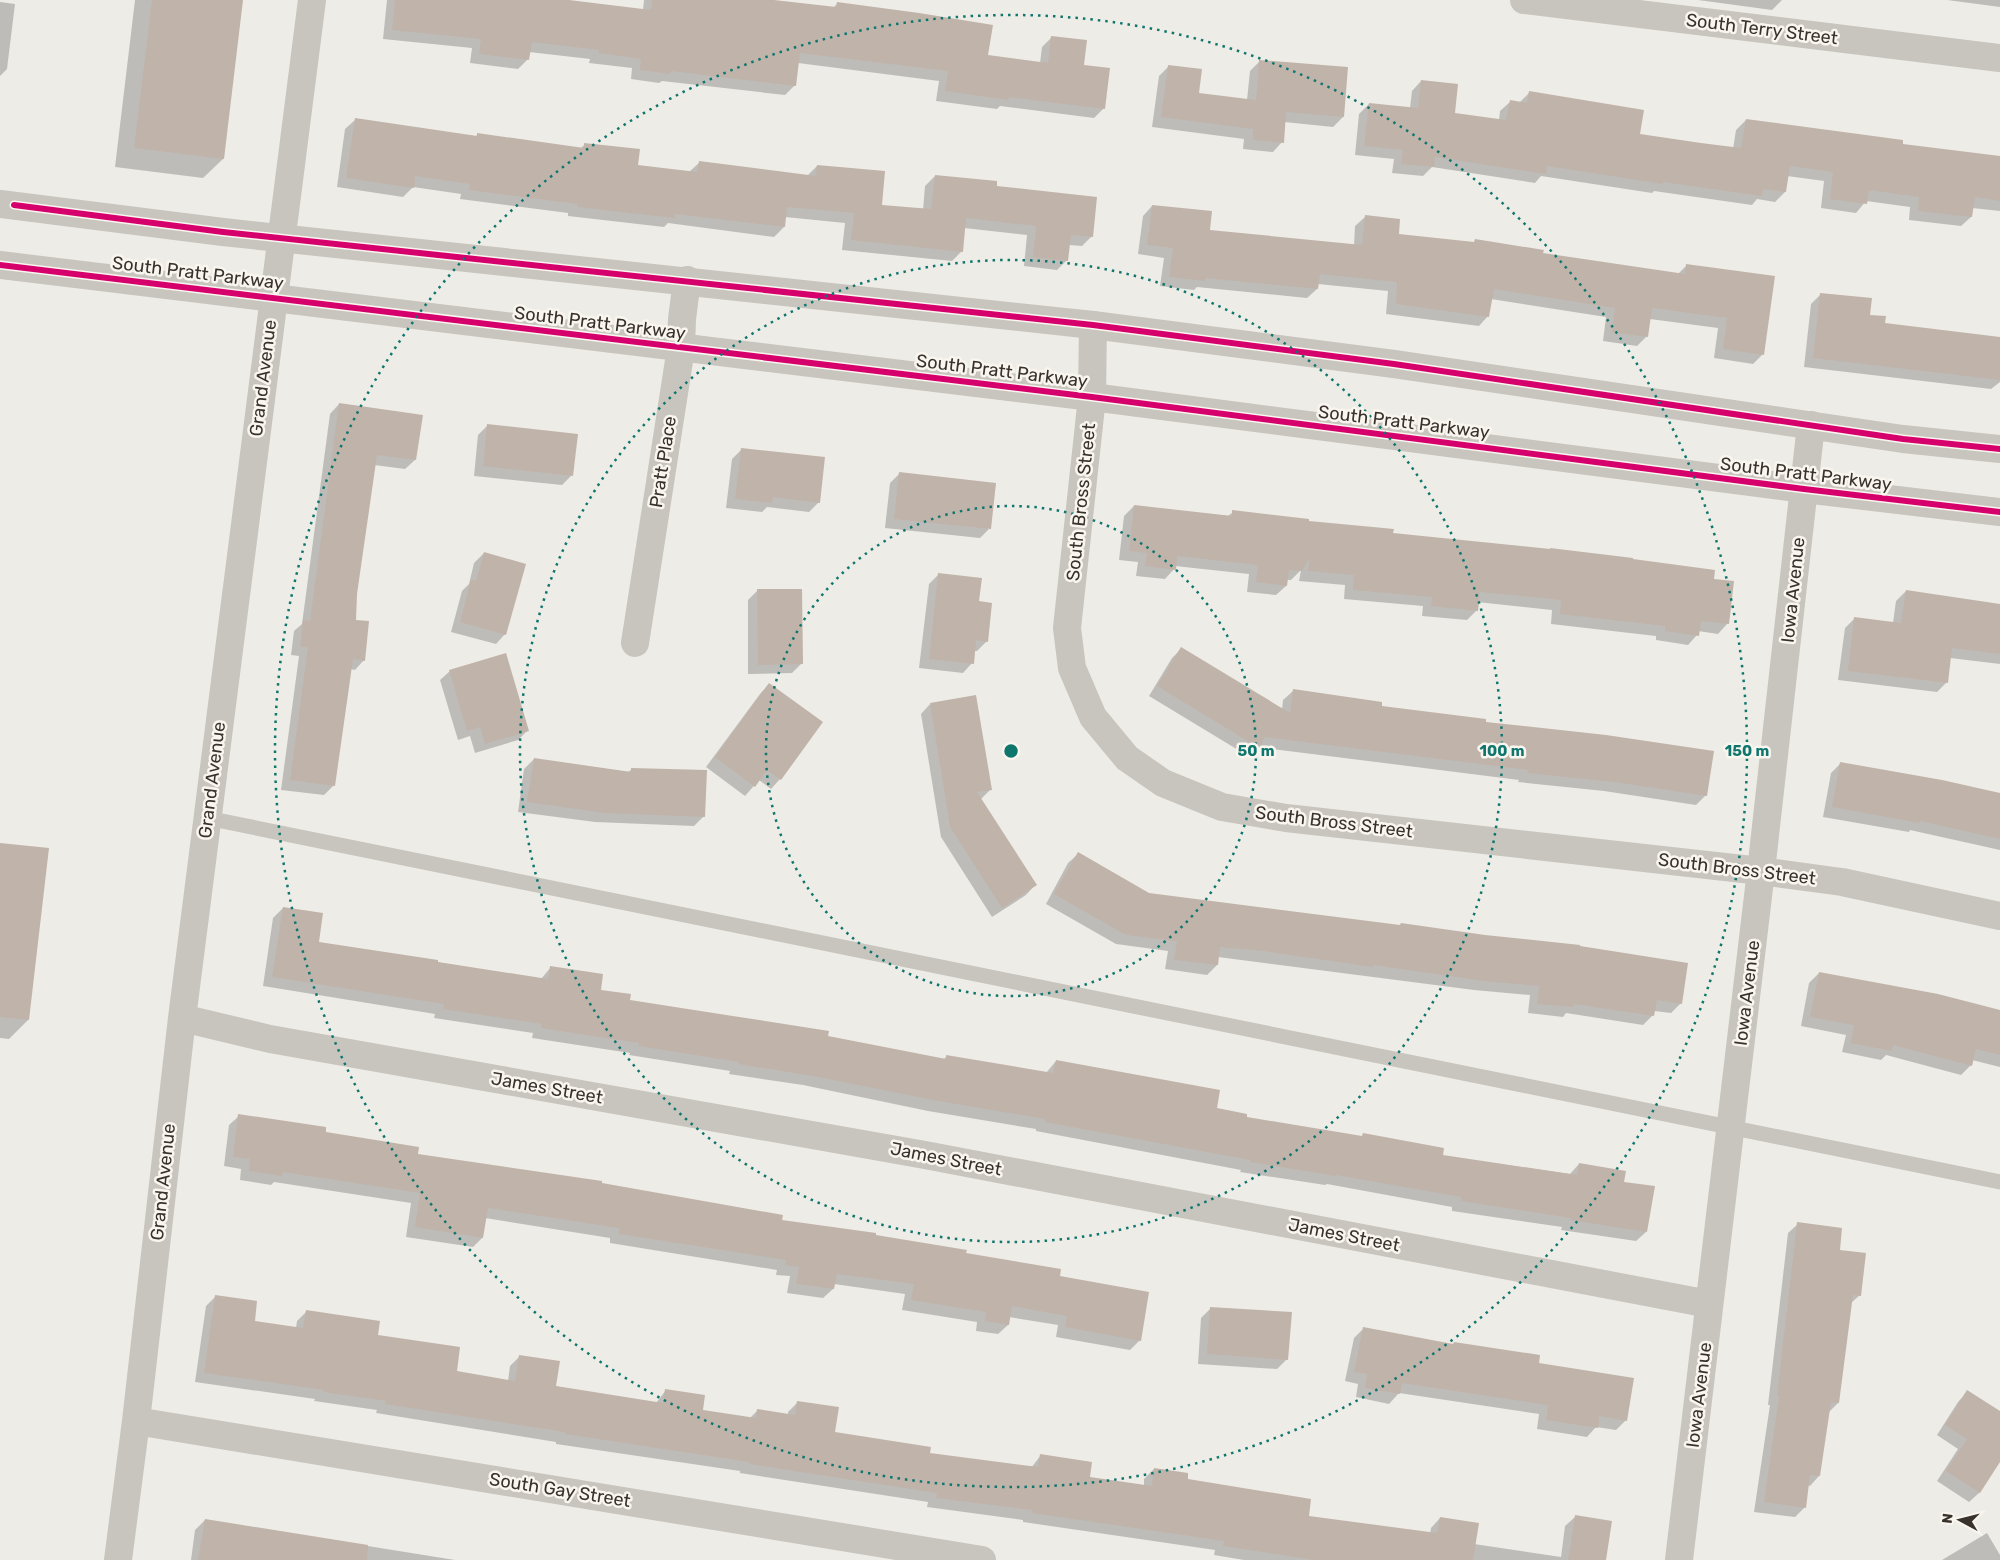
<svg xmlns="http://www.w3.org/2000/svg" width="2000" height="1560" font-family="Rubik,sans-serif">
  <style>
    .shadow { fill: #0003 }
    .building { fill: #c0b3aa }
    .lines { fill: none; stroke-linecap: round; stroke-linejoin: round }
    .service { stroke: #c8c4be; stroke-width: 15 }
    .minor { stroke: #c8c4be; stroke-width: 28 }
    .tertiary { stroke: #c8c4be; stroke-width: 28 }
    .cycleway-casing { stroke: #f9f6ef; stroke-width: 9 }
    .cycleway { stroke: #d6006c; stroke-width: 6 }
    .ring { fill: none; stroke: #0f766e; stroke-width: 2.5; stroke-dasharray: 2.5 5 }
    .labels { text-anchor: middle; stroke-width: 5; stroke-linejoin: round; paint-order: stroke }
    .street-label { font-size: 18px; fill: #39322c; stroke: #f9f6ef }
    .centre { fill: #0f766e; stroke: #f9f6ef; stroke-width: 2.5 }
    .ring-label { font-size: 15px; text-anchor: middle; font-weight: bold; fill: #0f766e; stroke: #f9f6ef; stroke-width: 5; stroke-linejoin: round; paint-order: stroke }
  </style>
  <rect width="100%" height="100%" fill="#eeece6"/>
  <path class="shadow" d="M 135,0 L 242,0 L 223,159 L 203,178 L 115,167 Z
    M 387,0 L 565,0 L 643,10 L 644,0 L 764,0 L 833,8 L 837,4 L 987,56 L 1040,63 L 1042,47 L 1052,37 L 1083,66 L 1104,108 L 1094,118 L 1000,106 L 997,109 L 936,101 L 939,81 L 798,63 L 795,85 L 785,95 L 662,81 L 659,83 L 631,79 L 632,68 L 589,63 L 590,59 L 529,52 L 528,59 L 518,69 L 470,63 L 472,48 L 383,39 Z
    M 1698,0 L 1782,0 L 1772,10 Z
    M 1947,0 L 2000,0 L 2000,7 Z
    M 0,2 L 15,4 L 7,69 L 0,76 Z
    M 1260,61 L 1343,117 L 1333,127 L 1284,122 L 1282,142 L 1273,152 L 1243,149 L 1244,139 L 1152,127 L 1159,76 L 1169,66 L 1198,94 L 1247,100 L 1250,71 Z
    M 1421,81 L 1454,114 L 1499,120 L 1500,111 L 1510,102 L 1519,103 L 1529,93 L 1639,135 L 1733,149 L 1736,130 L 1746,120 L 1901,145 L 2000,158 L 2000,211 L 1972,208 L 1971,217 L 1961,226 L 1909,220 L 1910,207 L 1866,201 L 1856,213 L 1821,208 L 1824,181 L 1787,176 L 1785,192 L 1775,202 L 1757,199 L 1752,205 L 1654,191 L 1652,193 L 1541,176 L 1535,183 L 1432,167 L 1423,176 L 1392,173 L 1394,159 L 1355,155 L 1359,114 L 1369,104 L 1410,108 L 1412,91 Z
    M 355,120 L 475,137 L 477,135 L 580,149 L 585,144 L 637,166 L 689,172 L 699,163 L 807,176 L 817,166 L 880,206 L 923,210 L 925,186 L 935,176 L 995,187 L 1092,236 L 1082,246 L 1069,245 L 1067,260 L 1057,270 L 1024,266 L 1027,235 L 964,228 L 961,252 L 952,261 L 842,250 L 845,223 L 785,217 L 784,227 L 774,237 L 668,223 L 664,227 L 568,216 L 568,213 L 460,199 L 461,194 L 413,187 L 403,197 L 337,187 L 345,129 Z
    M 1152,206 L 1209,231 L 1354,245 L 1355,226 L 1365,217 L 1397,235 L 1473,243 L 1475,241 L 1542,254 L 1678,274 L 1687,265 L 1763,354 L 1753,364 L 1714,358 L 1718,328 L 1650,319 L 1647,336 L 1637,346 L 1603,341 L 1606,317 L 1491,299 L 1488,316 L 1479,326 L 1386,314 L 1388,291 L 1318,284 L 1317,289 L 1307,298 L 1197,287 L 1194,290 L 1160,286 L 1164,258 L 1138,254 L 1143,216 Z
    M 1821,294 L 1884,324 L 2000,338 L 2000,382 L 1991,389 L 1804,367 L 1811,304 Z
    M 339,404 L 415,460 L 405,469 L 374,465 L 356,594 L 354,621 L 364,660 L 355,670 L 350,669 L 333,786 L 324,795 L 281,790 L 299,656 L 291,655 L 294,631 L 302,624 L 330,414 Z
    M 488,425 L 571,476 L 562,485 L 474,476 L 478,435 Z
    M 741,450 L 819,502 L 809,512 L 767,507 L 762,512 L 726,508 L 732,459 Z
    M 900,473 L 989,529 L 980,538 L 885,528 L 890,483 Z
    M 1134,506 L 1228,516 L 1233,512 L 1392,534 L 1632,560 L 1712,580 L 1733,582 L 1727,624 L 1718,634 L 1698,631 L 1697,635 L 1688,645 L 1656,640 L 1656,636 L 1551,624 L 1552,610 L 1477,602 L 1476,611 L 1467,620 L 1422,616 L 1423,606 L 1344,599 L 1345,585 L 1299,581 L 1301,570 L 1291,580 L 1287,580 L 1286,586 L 1276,595 L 1247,592 L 1249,574 L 1175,566 L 1174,569 L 1165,579 L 1136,576 L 1138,562 L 1119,560 L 1124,516 Z
    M 484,553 L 505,634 L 496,644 L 451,632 L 462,591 L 469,584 L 474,563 Z
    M 938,575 L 978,602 L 987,641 L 977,651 L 974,651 L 972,663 L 963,673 L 919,668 L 929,584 Z
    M 757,591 L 801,664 L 792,673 L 748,674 L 748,600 Z
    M 1906,591 L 2000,605 L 2000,664 L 1950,658 L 1946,683 L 1937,692 L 1838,680 L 1845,628 L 1855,618 L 1893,623 L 1896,601 Z
    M 1181,649 L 1282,710 L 1283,700 L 1293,691 L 1380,707 L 1484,723 L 1706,795 L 1696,805 L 1604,791 L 1518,782 L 1519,780 L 1257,747 L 1248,756 L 1149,696 L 1172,658 Z
    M 450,671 L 528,730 L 518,740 L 475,753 L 470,736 L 458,740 L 440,680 Z
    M 769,684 L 780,779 L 771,789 L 759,780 L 745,796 L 706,767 L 760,694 Z
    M 930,704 L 991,789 L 980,800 L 1035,885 L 1026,895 L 992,917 L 941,837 L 921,714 Z
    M 534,759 L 628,772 L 632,769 L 704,816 L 694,826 L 595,822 L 518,812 L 524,769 Z
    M 1840,764 L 2000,795 L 2000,850 L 1910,830 L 1909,832 L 1823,817 L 1831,773 Z
    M 0,844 L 28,1020 L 9,1039 L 0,1038 Z
    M 1078,854 L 1148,894 L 1681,1003 L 1671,1013 L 1654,1011 L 1653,1015 L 1643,1025 L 1566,1013 L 1563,1017 L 1528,1013 L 1530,995 L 1474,990 L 1218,957 L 1217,965 L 1207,975 L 1165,969 L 1168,951 L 1116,944 L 1046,904 L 1068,863 Z
    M 283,908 L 317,943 L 541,979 L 551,967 L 600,991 L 629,1001 L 943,1060 L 947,1056 L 1046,1073 L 1056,1061 L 1245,1118 L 1361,1137 L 1363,1135 L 1441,1156 L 1570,1174 L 1579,1164 L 1623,1183 L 1646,1232 L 1636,1241 L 1561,1230 L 1562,1227 L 1452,1211 L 1452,1207 L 1327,1184 L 1325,1185 L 1240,1172 L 1241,1170 L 1036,1131 L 1036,1129 L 928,1111 L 803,1085 L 729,1074 L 730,1071 L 629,1055 L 630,1053 L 532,1038 L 533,1033 L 434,1018 L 435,1014 L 263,986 L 273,918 Z
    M 1819,973 L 2000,1012 L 2000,1067 L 1972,1060 L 1971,1065 L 1961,1075 L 1886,1055 L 1881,1060 L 1842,1052 L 1846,1035 L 1801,1026 L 1809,983 Z
    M 239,1116 L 417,1155 L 600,1184 L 781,1221 L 965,1254 L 1059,1277 L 1140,1340 L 1130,1350 L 1056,1337 L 1058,1325 L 1009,1317 L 1008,1325 L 998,1334 L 976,1331 L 977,1322 L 902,1310 L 905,1294 L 834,1284 L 833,1289 L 823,1298 L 787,1293 L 790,1276 L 776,1275 L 777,1270 L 610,1243 L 610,1238 L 485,1218 L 482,1238 L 473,1247 L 406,1237 L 411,1203 L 274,1182 L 271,1185 L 240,1180 L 241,1169 L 224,1166 L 229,1125 Z
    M 1798,1224 L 1838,1251 L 1860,1295 L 1850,1304 L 1838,1403 L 1828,1413 L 1819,1476 L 1810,1486 L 1808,1485 L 1804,1508 L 1795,1517 L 1754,1512 L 1770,1405 L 1768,1405 L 1788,1233 Z
    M 215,1297 L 253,1322 L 296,1328 L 297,1321 L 306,1312 L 376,1336 L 455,1372 L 508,1381 L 510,1366 L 520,1356 L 555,1387 L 656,1403 L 666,1390 L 702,1411 L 750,1418 L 758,1410 L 788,1415 L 788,1412 L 798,1402 L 834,1433 L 929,1454 L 1031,1468 L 1041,1455 L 1089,1478 L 1144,1486 L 1144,1479 L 1154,1469 L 1307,1517 L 1430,1534 L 1431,1528 L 1440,1518 L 1474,1544 L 1561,1557 L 1565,1526 L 1575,1517 L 1605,1560 L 1244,1560 L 1214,1555 L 1215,1550 L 1023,1522 L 1023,1520 L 927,1507 L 928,1502 L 740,1473 L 740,1471 L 556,1444 L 556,1442 L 376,1413 L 377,1410 L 314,1401 L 315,1399 L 195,1382 L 206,1306 Z
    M 1211,1308 L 1287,1359 L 1277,1369 L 1198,1364 L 1201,1318 Z
    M 1364,1328 L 1538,1364 L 1626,1420 L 1616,1430 L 1596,1427 L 1587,1437 L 1537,1429 L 1539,1414 L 1399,1393 L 1389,1404 L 1356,1397 L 1358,1384 L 1345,1381 L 1354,1338 Z
    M 1967,1392 L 2000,1413 L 2000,1460 L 1979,1493 L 1969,1502 L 1937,1481 L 1958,1449 L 1937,1435 L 1958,1402 Z
    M 205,1520 L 455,1560 L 191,1560 L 195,1530 Z
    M 1987,1533 L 2000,1555 L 2000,1560 L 1942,1560 Z"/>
  <path class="building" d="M 152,0 L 243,0 L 224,159 L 134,148 Z
    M 395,0 L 569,0 L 651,10 L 652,0 L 774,0 L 836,7 L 837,2 L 919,13 L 993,25 L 988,55 L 1048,63 L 1051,36 L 1087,40 L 1084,65 L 1110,68 L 1105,109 L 1009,97 L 1008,100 L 945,91 L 948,71 L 800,53 L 796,86 L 671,71 L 670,74 L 640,70 L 641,59 L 598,53 L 599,50 L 532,42 L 529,60 L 479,54 L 481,39 L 392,30 Z
    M 1259,60 L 1348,67 L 1344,117 L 1286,112 L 1284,143 L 1253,140 L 1253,129 L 1161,117 L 1168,65 L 1202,69 L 1199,93 L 1256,100 Z
    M 1421,80 L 1458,84 L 1455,113 L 1506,120 L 1510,100 L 1527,103 L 1529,91 L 1644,110 L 1640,134 L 1701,143 L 1741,148 L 1746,119 L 1903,140 L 1903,144 L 2000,156 L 2000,201 L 1975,197 L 1972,217 L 1918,211 L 1919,197 L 1869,190 L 1867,204 L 1830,199 L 1833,172 L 1790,166 L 1786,192 L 1763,189 L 1762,196 L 1663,182 L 1663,184 L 1547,166 L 1546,174 L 1435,157 L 1434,167 L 1401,164 L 1403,150 L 1364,146 L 1369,103 L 1418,108 Z
    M 355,118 L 477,136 L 477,133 L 584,148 L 584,143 L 640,149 L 638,165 L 697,172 L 699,161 L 816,176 L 817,165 L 885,171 L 882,205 L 931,209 L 935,175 L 997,181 L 997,186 L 1097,197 L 1093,237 L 1071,235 L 1068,261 L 1033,257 L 1036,226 L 966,218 L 963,252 L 851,240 L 854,213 L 787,207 L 785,227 L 675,214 L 675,218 L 577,207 L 577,204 L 469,190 L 470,184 L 415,176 L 414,188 L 346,178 Z
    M 1152,205 L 1212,211 L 1210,230 L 1362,245 L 1365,215 L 1400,219 L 1399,234 L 1474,242 L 1475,239 L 1544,250 L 1543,253 L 1685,274 L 1686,264 L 1775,276 L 1764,355 L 1723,349 L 1727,318 L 1652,308 L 1648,337 L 1612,332 L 1615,308 L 1494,289 L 1489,317 L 1396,304 L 1397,282 L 1320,274 L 1318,289 L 1205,278 L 1205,281 L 1169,277 L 1173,248 L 1147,245 Z
    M 1820,293 L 1872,298 L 1870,315 L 1886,316 L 1885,323 L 2000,337 L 2000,380 L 1813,358 Z
    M 339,403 L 423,415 L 416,460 L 377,455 L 357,594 L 356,620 L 369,621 L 365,661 L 353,659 L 335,786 L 290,780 L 308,647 L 300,646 L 303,620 L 310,621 Z
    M 487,424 L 578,434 L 573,476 L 483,466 Z
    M 741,448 L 825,457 L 820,503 L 773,497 L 772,503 L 735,499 Z
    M 899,472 L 996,483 L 991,529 L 894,519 Z
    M 1134,505 L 1232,516 L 1232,510 L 1309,519 L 1309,521 L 1394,529 L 1393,533 L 1550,549 L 1550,548 L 1633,558 L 1633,559 L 1715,570 L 1714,579 L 1734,581 L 1729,624 L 1701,621 L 1699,636 L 1665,631 L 1665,626 L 1560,614 L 1561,600 L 1480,592 L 1478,611 L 1431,606 L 1432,597 L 1353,590 L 1354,575 L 1308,571 L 1310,557 L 1302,571 L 1289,570 L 1287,586 L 1256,582 L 1258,565 L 1177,556 L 1176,570 L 1145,566 L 1147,553 L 1129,551 Z
    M 484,552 L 526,564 L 506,635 L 460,622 L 471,580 L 476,581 Z
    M 938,573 L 982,578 L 979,601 L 992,603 L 988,642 L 976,640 L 974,664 L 929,659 Z
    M 757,589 L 802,589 L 803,664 L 758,665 Z
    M 1906,590 L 2000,604 L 2000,654 L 1952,648 L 1948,683 L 1848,671 L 1854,617 L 1901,623 Z
    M 1181,647 L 1290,713 L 1293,689 L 1382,702 L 1382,706 L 1486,719 L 1486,722 L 1606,735 L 1714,751 L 1707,796 L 1614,782 L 1527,773 L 1528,770 L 1265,737 L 1259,748 L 1157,686 Z
    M 506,653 L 529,731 L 485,744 L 480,727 L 467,731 L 449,670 Z
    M 769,683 L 823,722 L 781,780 L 767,770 L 755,787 L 715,757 Z
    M 976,695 L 992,790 L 977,792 L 1037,885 L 1002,908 L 950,827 L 930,703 Z
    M 534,758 L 631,772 L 631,768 L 707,770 L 705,817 L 605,813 L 527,802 Z
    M 1840,762 L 1942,780 L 2000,793 L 2000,839 L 1920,821 L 1919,823 L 1832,807 Z
    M 0,843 L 49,848 L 29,1020 L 0,1017 Z
    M 1078,852 L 1149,893 L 1400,925 L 1401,923 L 1485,935 L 1580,945 L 1580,946 L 1688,963 L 1682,1004 L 1657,1000 L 1654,1016 L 1574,1004 L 1574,1007 L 1537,1004 L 1539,986 L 1484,981 L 1373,965 L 1373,967 L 1263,951 L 1220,947 L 1218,965 L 1174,960 L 1177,941 L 1126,935 L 1054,894 Z
    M 283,907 L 323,913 L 319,942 L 438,960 L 438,962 L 548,979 L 550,966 L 603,974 L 601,990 L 631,994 L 630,1000 L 829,1031 L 828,1036 L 946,1059 L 946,1055 L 1053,1073 L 1056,1060 L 1220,1090 L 1217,1108 L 1247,1114 L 1247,1117 L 1362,1136 L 1363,1133 L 1444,1148 L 1443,1155 L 1577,1175 L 1579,1163 L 1626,1171 L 1624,1182 L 1655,1186 L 1647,1232 L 1570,1220 L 1571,1218 L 1461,1201 L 1461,1197 L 1336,1175 L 1336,1176 L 1250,1162 L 1250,1160 L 1045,1122 L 1045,1119 L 938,1101 L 813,1076 L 738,1064 L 739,1062 L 638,1046 L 639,1043 L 541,1028 L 542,1024 L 443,1009 L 444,1004 L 272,977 Z
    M 1819,972 L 1938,994 L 2000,1010 L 2000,1055 L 1976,1049 L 1972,1066 L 1893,1045 L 1892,1051 L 1851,1043 L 1854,1025 L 1810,1017 Z
    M 238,1114 L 326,1127 L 326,1132 L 419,1147 L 418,1154 L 602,1181 L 602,1183 L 783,1215 L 782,1220 L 876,1233 L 876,1235 L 967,1250 L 966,1253 L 1061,1269 L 1060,1276 L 1149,1292 L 1141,1341 L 1065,1327 L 1067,1316 L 1012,1306 L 1009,1325 L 985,1321 L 986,1312 L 911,1300 L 914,1284 L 837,1274 L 834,1289 L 796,1284 L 799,1267 L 785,1265 L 786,1260 L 619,1234 L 619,1228 L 488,1208 L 483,1238 L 415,1227 L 420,1193 L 283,1172 L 282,1176 L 249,1171 L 250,1159 L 233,1157 Z
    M 1797,1222 L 1842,1228 L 1840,1250 L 1866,1253 L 1861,1296 L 1853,1295 L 1839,1403 L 1831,1402 L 1820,1476 L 1810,1475 L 1806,1508 L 1764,1502 L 1779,1396 L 1777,1396 Z
    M 215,1295 L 257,1301 L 255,1321 L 303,1328 L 306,1310 L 380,1321 L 378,1335 L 460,1347 L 457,1371 L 515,1381 L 519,1355 L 560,1361 L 556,1386 L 663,1403 L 665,1389 L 705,1395 L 703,1410 L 756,1418 L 757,1409 L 795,1415 L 797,1401 L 839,1407 L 835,1432 L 931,1447 L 930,1453 L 1038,1467 L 1040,1454 L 1092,1462 L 1090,1477 L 1152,1486 L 1154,1468 L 1188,1473 L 1188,1479 L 1311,1499 L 1309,1516 L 1437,1533 L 1440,1517 L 1479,1523 L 1473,1560 L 1314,1560 L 1223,1546 L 1224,1541 L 1032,1513 L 1032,1510 L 936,1498 L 937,1493 L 749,1464 L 749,1462 L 565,1434 L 565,1432 L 385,1404 L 386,1401 L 323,1392 L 324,1390 L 204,1373 Z
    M 1210,1307 L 1292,1312 L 1288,1360 L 1207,1354 Z
    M 1363,1327 L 1453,1344 L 1454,1342 L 1540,1355 L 1539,1363 L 1634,1378 L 1627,1421 L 1599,1416 L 1598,1428 L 1546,1420 L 1548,1405 L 1402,1383 L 1400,1394 L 1365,1388 L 1367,1374 L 1354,1372 Z
    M 1967,1390 L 2000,1411 L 2000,1462 L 1980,1493 L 1946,1471 L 1967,1439 L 1945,1425 Z
    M 1575,1515 L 1612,1521 L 1606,1560 L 1568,1560 Z
    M 205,1519 L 368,1545 L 367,1560 L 198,1560 Z"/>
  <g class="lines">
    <path class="service" d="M 207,818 L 2000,1182"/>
    <path class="minor" d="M 1524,0 L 2000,58
      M 1093,325 L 1092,397 L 1067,628 L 1072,668 L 1093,717 L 1127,758 L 1163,783 L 1222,807 L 1286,818 L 1761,871 L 1842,882 L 2000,916
      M 635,643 L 681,348 L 682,319 L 687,280
      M 182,1018 L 270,1039 L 925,1155 L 1709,1304
      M 136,1421 L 982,1560
      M 118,1560 L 136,1421 L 182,1018 L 312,0
      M 1679,1560 L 1761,871 L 1811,425"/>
    <path class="tertiary" d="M 0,204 L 223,232 L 1093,325 L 1394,364 L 1903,439 L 2000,449
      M 0,265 L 1092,397 L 1804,489 L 2000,512"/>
    <g class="cycleway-casing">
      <path id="cycleway" d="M 14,205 L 223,232 L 1093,325 L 1394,364 L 1903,439 L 2000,449
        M 0,265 L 1092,397 L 1804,489 L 2000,512"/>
    </g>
    <use href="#cycleway" class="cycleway"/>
  </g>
  <g class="ring">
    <circle cx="1011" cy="751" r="245"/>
    <circle cx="1011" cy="751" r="491"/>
    <circle cx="1011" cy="751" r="736"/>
  </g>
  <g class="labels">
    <g class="street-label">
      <text transform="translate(1762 29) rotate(7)" y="6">South Terry Street</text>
      <text transform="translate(198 273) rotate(7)" y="6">South Pratt Parkway</text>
      <text transform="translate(600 323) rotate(7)" y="6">South Pratt Parkway</text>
      <text transform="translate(1002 371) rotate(7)" y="6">South Pratt Parkway</text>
      <text transform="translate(263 378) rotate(-83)" y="6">Grand Avenue</text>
      <text transform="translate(1404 422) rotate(7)" y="6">South Pratt Parkway</text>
      <text transform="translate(663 462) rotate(-81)" y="6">Pratt Place</text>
      <text transform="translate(1806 474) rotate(7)" y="6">South Pratt Parkway</text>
      <text transform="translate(1081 502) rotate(-84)" y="6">South Bross Street</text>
      <text transform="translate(1793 590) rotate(-84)" y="6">Iowa Avenue</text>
      <text transform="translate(212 780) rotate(-83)" y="6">Grand Avenue</text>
      <text transform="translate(1334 822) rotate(7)" y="6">South Bross Street</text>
      <text transform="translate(1737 869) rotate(7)" y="6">South Bross Street</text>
      <text transform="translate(1747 993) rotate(-83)" y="6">Iowa Avenue</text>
      <text transform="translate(547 1088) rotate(10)" y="6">James Street</text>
      <text transform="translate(946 1159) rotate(11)" y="6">James Street</text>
      <text transform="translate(163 1182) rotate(-84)" y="6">Grand Avenue</text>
      <text transform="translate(1344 1235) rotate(11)" y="6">James Street</text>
      <text transform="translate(1699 1395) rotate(-83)" y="6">Iowa Avenue</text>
      <text transform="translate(560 1490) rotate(9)" y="6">South Gay Street</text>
    </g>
  </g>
  <circle cx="1011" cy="751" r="8" class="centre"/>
  <g class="ring-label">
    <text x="1256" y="756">50 m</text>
    <text x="1502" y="756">100 m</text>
    <text x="1747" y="756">150 m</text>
  </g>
  <g transform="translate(1960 1520) rotate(277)" stroke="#f9f6ef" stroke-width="4" paint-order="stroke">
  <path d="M0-4L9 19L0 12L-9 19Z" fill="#39322c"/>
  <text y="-8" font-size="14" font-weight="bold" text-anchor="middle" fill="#39322c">N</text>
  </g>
</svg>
